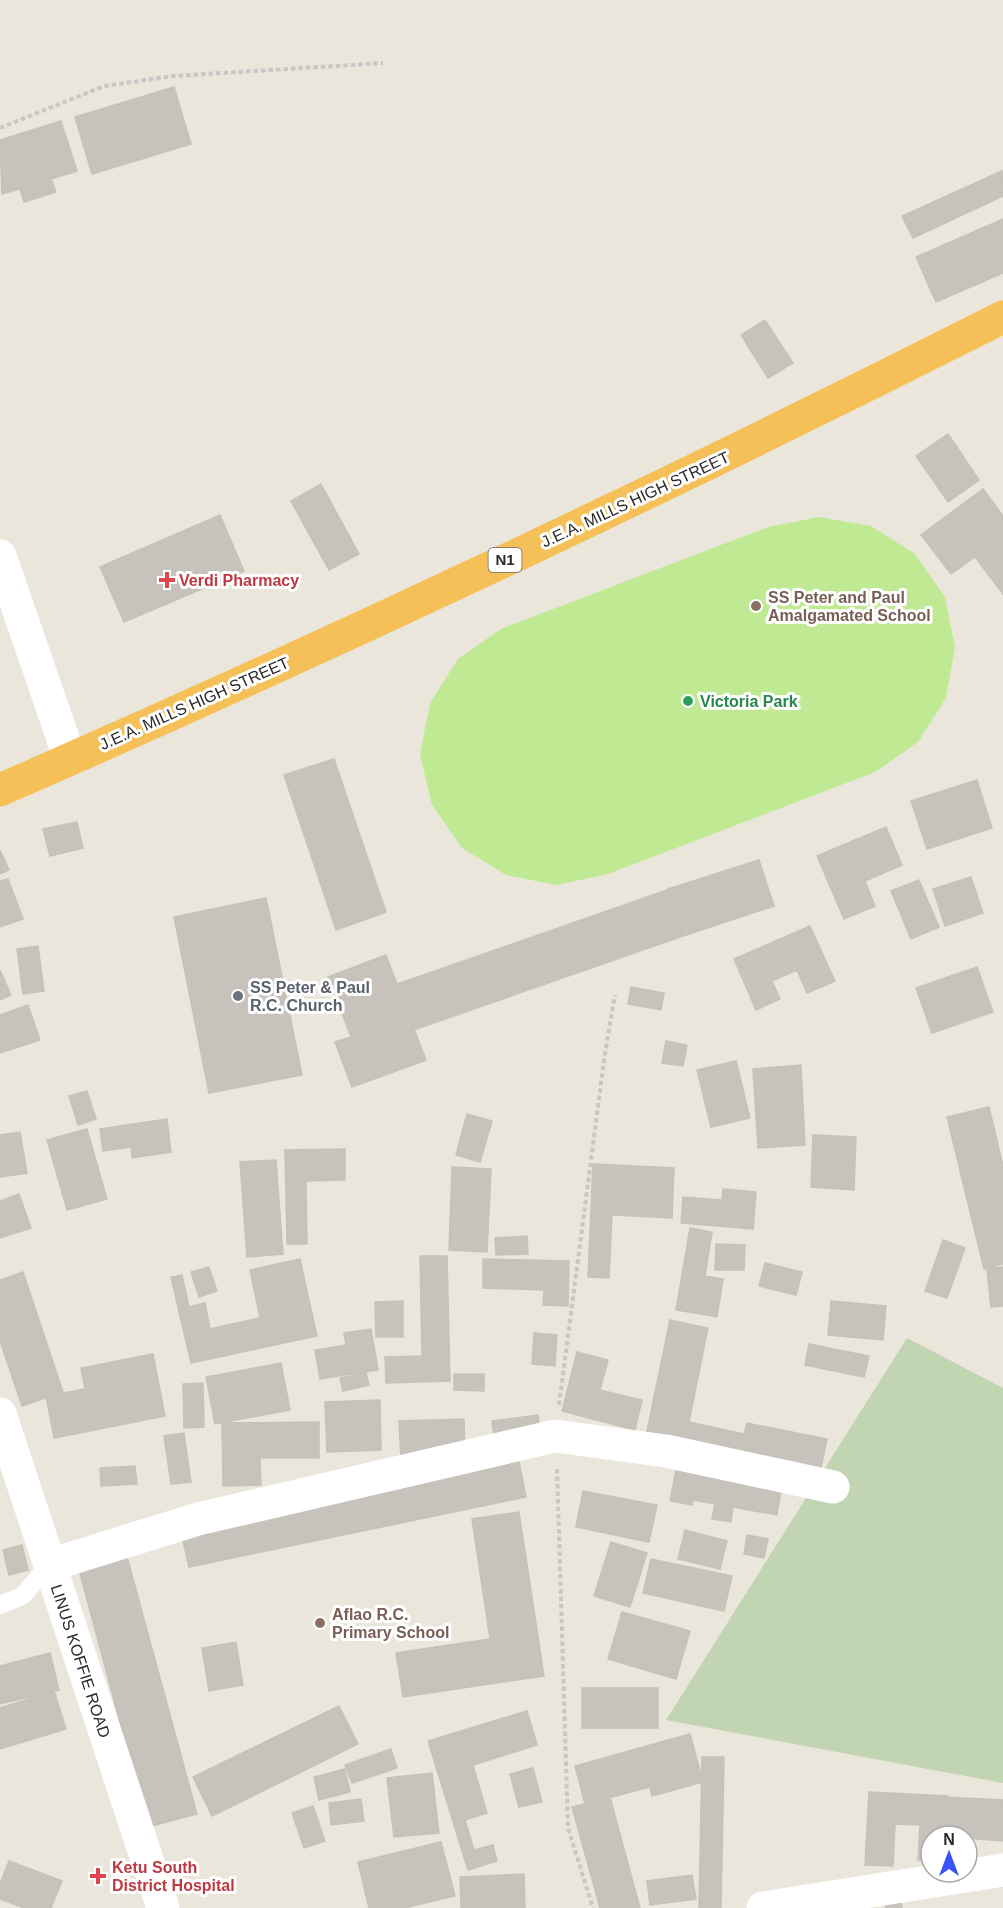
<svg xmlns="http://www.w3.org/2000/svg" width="1003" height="1908" font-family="Arial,sans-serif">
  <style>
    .cemetery { fill: #c1d5b2 }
    .pitch { fill: #bfea93 }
    .building { fill: #c7c2bb; stroke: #c7c2b5; stroke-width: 1.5 }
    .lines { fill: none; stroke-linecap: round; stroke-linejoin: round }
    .path { stroke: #c7c7c7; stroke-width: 4; stroke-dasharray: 4.5 3; stroke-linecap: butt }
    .service { stroke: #fff; stroke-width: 18 }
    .minor { stroke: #fff; stroke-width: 33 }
    .trunk { stroke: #f6c058; stroke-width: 33 }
    .health-dot { fill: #e0444e; stroke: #fff; stroke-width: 2 }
    .education-dot { fill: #8d6e63; stroke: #fff; stroke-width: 2 }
    .leisure-dot { fill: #2e9e5b; stroke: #fff; stroke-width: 2 }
    .worship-dot { fill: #6b7280; stroke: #fff; stroke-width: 2 }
    .labels { text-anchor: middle; stroke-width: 6; stroke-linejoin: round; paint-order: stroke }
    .shield { fill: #fff; stroke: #696969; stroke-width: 1.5 }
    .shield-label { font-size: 15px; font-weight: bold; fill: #292929 }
    .street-label { font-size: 16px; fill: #292929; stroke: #fff }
    .health-label { font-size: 16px; font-weight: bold; fill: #be3a42; stroke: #fff; text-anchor: start }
    .education-label { font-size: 16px; font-weight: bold; fill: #785e54; stroke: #fff; text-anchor: start }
    .leisure-label { font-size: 16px; font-weight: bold; fill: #27864d; stroke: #fff; text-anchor: start }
    .worship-label { font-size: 16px; font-weight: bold; fill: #5b616d; stroke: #fff; text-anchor: start }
  </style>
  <rect width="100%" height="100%" fill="#ebe6db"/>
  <path class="cemetery" d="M 907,1338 L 1003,1388 L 1003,1783 L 666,1720 Z"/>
  <path class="pitch" d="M 819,517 L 871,526 L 915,554 L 945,597 L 955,647 L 946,698 L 918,742 L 875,772 L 608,874 L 557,885 L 506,875 L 462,848 L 432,805 L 420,754 L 430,703 L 458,659 L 501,629 L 768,527 Z"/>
  <path class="building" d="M 174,87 L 191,144 L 92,174 L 75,117 Z
    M 61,121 L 77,171 L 51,179 L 56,192 L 24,202 L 20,189 L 2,194 L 0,140 Z
    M 1002,171 L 1003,196 L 913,238 L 902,216 Z
    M 1003,219 L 1003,273 L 936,302 L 916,257 Z
    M 765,320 L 793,363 L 768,378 L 741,335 Z
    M 948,434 L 979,480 L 948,502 L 916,456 Z
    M 321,484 L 359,554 L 329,570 L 291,501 Z
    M 983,489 L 1003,516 L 1003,594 L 975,557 L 951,574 L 921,535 Z
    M 220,515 L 244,571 L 124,622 L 100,567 Z
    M 334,759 L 386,912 L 336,930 L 284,775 Z
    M 977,780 L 992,828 L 927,849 L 911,801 Z
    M 77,822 L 83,848 L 50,856 L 43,829 Z
    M 886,827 L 902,865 L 865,881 L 875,906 L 844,919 L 817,856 Z
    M 0,850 L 9,870 L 0,874 Z
    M 759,860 L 774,906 L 683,936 L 668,889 Z
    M 971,877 L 983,913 L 945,926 L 933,889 Z
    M 8,879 L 23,919 L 0,927 L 0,881 Z
    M 919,880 L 939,927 L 911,939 L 891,891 Z
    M 667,890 L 683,936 L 405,1033 L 389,987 Z
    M 266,898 L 302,1075 L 209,1093 L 174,917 Z
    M 810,926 L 835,981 L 807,993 L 797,970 L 772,981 L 780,999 L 756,1010 L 734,959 Z
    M 38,946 L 44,991 L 23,994 L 17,949 Z
    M 386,955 L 426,1060 L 352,1087 L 335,1042 L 351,1037 L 328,977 Z
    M 977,967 L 993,1012 L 932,1033 L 916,988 Z
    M 0,970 L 11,995 L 0,1000 Z
    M 631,987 L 664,993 L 661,1010 L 628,1004 Z
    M 28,1005 L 40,1040 L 0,1053 L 0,1015 Z
    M 666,1041 L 687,1045 L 683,1066 L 662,1063 Z
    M 736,1061 L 750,1118 L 711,1127 L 697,1070 Z
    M 801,1065 L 805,1145 L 758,1148 L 753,1069 Z
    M 87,1091 L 96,1119 L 78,1125 L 69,1096 Z
    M 989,1107 L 1003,1166 L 1003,1264 L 984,1269 L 947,1117 Z
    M 467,1114 L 492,1121 L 480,1162 L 456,1155 Z
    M 167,1119 L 171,1152 L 132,1158 L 131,1147 L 103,1151 L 100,1129 Z
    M 87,1129 L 107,1199 L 67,1210 L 47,1140 Z
    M 20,1132 L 27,1173 L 0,1177 L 0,1135 Z
    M 813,1135 L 856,1137 L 854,1190 L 811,1187 Z
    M 345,1149 L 345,1180 L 306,1181 L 307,1244 L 287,1244 L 285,1150 Z
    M 276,1160 L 283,1254 L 247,1257 L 240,1162 Z
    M 593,1164 L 674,1168 L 672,1218 L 612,1215 L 609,1278 L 588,1277 Z
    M 452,1167 L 491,1169 L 487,1252 L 449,1250 Z
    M 723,1189 L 756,1192 L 753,1229 L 681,1223 L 683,1197 L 722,1200 Z
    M 19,1194 L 31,1228 L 0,1238 L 0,1201 Z
    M 690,1228 L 712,1232 L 705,1276 L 723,1279 L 717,1317 L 676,1310 Z
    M 527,1236 L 528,1254 L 496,1255 L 495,1238 Z
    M 943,1240 L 965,1248 L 947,1298 L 925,1291 Z
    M 716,1244 L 745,1245 L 744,1270 L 715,1270 Z
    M 420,1256 L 447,1256 L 450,1381 L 386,1383 L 385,1357 L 422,1356 Z
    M 300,1259 L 317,1336 L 191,1363 L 171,1277 L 182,1275 L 189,1307 L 205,1303 L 210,1329 L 260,1318 L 250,1270 Z
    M 483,1259 L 569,1261 L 568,1306 L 543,1305 L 544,1290 L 483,1288 Z
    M 765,1263 L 802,1272 L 796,1295 L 759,1286 Z
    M 209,1267 L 217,1291 L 199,1297 L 191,1272 Z
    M 1003,1267 L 1003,1306 L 991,1307 L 987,1269 Z
    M 23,1272 L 63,1392 L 22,1406 L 0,1341 L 0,1280 Z
    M 403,1301 L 403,1337 L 376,1337 L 375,1302 Z
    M 831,1301 L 886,1306 L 883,1340 L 828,1335 Z
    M 670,1320 L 708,1328 L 689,1422 L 744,1434 L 747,1423 L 827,1439 L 820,1472 L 646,1436 Z
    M 371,1329 L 378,1370 L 320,1379 L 315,1350 L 346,1345 L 344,1333 Z
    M 534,1333 L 557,1335 L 555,1366 L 532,1364 Z
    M 809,1344 L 869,1356 L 864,1377 L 805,1365 Z
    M 577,1352 L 608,1360 L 600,1390 L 642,1400 L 635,1430 L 562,1411 Z
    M 153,1354 L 165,1416 L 54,1438 L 46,1396 L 85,1389 L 81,1368 Z
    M 281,1363 L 290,1410 L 215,1424 L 206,1377 Z
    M 366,1373 L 369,1385 L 343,1391 L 340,1378 Z
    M 454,1374 L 484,1374 L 484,1391 L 454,1390 Z
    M 203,1383 L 204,1427 L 184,1428 L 183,1384 Z
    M 380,1400 L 381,1450 L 327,1452 L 325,1402 Z
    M 538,1415 L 541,1438 L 495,1444 L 492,1421 Z
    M 464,1419 L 465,1458 L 401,1460 L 399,1421 Z
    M 319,1422 L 319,1458 L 260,1458 L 261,1485 L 223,1486 L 222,1423 Z
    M 184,1433 L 191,1482 L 171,1484 L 164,1436 Z
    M 518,1457 L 526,1497 L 189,1567 L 180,1527 Z
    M 677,1465 L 782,1484 L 777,1515 L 733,1507 L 731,1522 L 712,1519 L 715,1504 L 693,1500 L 692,1505 L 670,1501 Z
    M 135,1466 L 137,1484 L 101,1486 L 100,1468 Z
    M 583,1491 L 657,1505 L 649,1542 L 576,1527 Z
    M 519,1512 L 544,1676 L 403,1697 L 396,1653 L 490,1639 L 472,1519 Z
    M 685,1530 L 727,1541 L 720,1569 L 678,1559 Z
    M 747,1535 L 768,1539 L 764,1558 L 744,1554 Z
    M 611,1542 L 647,1553 L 630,1607 L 594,1596 Z
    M 22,1545 L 28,1570 L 9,1575 L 3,1550 Z
    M 126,1553 L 197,1814 L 148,1827 L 78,1566 Z
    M 651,1559 L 732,1576 L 724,1611 L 643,1593 Z
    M 622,1612 L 690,1631 L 676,1679 L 608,1659 Z
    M 236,1642 L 243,1685 L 209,1691 L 202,1648 Z
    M 50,1653 L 59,1690 L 0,1704 L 0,1666 Z
    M 582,1688 L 658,1688 L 658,1728 L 582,1728 Z
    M 54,1691 L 66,1729 L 0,1749 L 0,1708 Z
    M 339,1706 L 358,1744 L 212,1816 L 193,1777 Z
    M 527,1711 L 537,1745 L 473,1765 L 487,1813 L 465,1820 L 474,1850 L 493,1845 L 497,1861 L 468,1870 L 428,1741 Z
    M 690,1734 L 703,1782 L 652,1796 L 650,1787 L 585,1804 L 575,1766 Z
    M 391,1749 L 397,1768 L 352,1783 L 345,1765 Z
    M 702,1757 L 724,1757 L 721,1908 L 699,1908 Z
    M 533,1768 L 542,1802 L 519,1807 L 510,1774 Z
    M 345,1769 L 350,1792 L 319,1800 L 314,1777 Z
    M 432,1773 L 439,1833 L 394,1837 L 387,1778 Z
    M 869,1792 L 948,1796 L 946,1836 L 931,1836 L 931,1860 L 918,1860 L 920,1825 L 895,1824 L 893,1866 L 865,1865 Z
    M 610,1797 L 640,1908 L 600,1908 L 572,1807 Z
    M 944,1797 L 1003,1800 L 1003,1841 L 942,1836 Z
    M 361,1799 L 364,1821 L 331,1825 L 329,1803 Z
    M 313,1806 L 325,1841 L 304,1848 L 292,1813 Z
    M 441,1842 L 455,1896 L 404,1908 L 369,1908 L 358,1862 Z
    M 9,1861 L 62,1881 L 51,1908 L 24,1908 L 0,1899 L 0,1884 Z
    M 524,1874 L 525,1908 L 461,1908 L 460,1877 Z
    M 692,1875 L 696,1899 L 650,1905 L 647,1881 Z
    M 900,1899 L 902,1908 L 886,1908 L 885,1903 Z"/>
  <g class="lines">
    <path class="path" d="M 0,128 L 104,86 L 173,76 L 383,63
      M 559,1405 L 605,1053 L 615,995
      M 557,1469 L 568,1828 L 593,1908"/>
    <path class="service" d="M 0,1605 L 22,1596 L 50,1565"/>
    <path class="minor" d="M 0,556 L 70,759
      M 0,1414 L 163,1908
      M 50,1565 L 198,1519 L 555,1436 L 666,1451 L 833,1487
      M 763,1908 L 1003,1870"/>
    <path class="trunk" d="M 0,790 C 339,642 673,484 1003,317"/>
  </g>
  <g class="health-dot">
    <path d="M164 571h6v6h6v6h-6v6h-6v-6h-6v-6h6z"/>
    <path d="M95 1867h6v6h6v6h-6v6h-6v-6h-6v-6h6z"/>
  </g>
  <g class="education-dot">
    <circle cx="756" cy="606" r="6"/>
    <circle cx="320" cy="1623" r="6"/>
  </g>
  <circle class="leisure-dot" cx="688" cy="701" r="6"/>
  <circle class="worship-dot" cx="238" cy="996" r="6"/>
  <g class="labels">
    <rect class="shield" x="488.5" y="548" width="33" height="24" rx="4.5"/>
    <g class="shield-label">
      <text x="505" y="565">N1</text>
    </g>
    <g class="street-label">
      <text transform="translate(635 499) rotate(-25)" y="6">J.E.A. MILLS HIGH STREET</text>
      <text transform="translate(194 703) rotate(-24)" y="6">J.E.A. MILLS HIGH STREET</text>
      <text transform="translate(81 1661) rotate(72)" y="6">LINUS KOFFIE ROAD</text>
    </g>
    <g class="health-label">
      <text x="179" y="586">Verdi Pharmacy</text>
      <text x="112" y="1873">Ketu South<tspan x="112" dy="18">District Hospital</tspan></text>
    </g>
    <g class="education-label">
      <text x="768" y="603">SS Peter and Paul<tspan x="768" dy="18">Amalgamated School</tspan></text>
      <text x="332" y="1620">Aflao R.C.<tspan x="332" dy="18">Primary School</tspan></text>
    </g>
    <g class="leisure-label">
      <text x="700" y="707">Victoria Park</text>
    </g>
    <g class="worship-label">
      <text x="250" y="993">SS Peter &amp; Paul<tspan x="250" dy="18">R.C. Church</tspan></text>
    </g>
  </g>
  <g transform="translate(949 1854)"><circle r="28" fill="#ffffff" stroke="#a9a9a9" stroke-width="1.5"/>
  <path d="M0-4.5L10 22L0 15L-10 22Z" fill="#3b51f9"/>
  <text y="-9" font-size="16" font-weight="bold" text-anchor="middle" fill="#292929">N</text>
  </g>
</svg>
